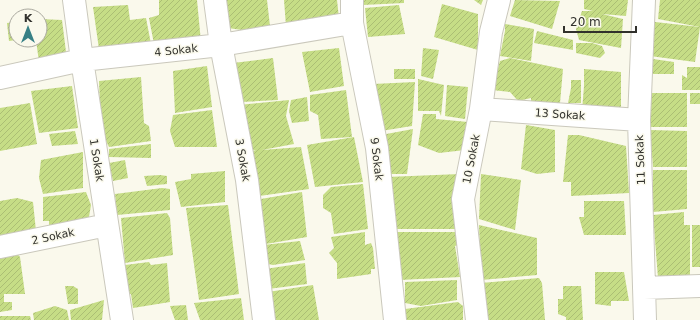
<svg xmlns="http://www.w3.org/2000/svg" width="700" height="320" font-family="'DejaVu Sans',sans-serif">
  <style>
    .building { fill: url(#building-hatch) }
    .lines { fill: none; stroke-linecap: round; stroke-linejoin: round }
    .street-casing { stroke: #cac8bc; stroke-width: 24 }
    .street { stroke: #fff; stroke-width: 22 }
    .labels { text-anchor: middle; stroke-width: 3; stroke-linejoin: round; paint-order: stroke }
    .street-label { font-size: 11px; fill: #31312c; stroke: #faf9ec }
  </style>
  <defs>
    <pattern id="building-hatch" width="6" height="6" patternUnits="userSpaceOnUse"><rect width="6" height="6" fill="#c6dd86"/><path d="M-1 1l2-2M0 6l6-6M5 7l2-2" fill="none" stroke="#abbe74"/></pattern>
  </defs>
  <rect width="100%" height="100%" fill="#faf9ec"/>
  <path class="building" d="M 159,0 L 197,0 L 201,42 L 154,44 L 149,18 L 159,15 Z
    M 224,0 L 267,0 L 270,26 L 249,31 L 228,28 Z
    M 284,0 L 337,0 L 339,18 L 286,26 Z
    M 362,0 L 404,0 L 404,3 L 363,5 Z
    M 474,0 L 483,0 L 481,5 Z
    M 515,0 L 560,1 L 552,29 L 510,16 Z
    M 584,0 L 628,0 L 626,16 L 602,14 L 623,19 L 621,48 L 579,40 L 576,29 L 582,11 L 593,11 L 584,9 Z
    M 660,0 L 700,0 L 700,27 L 658,19 Z
    M 442,4 L 478,14 L 478,50 L 434,37 Z
    M 128,5 L 130,20 L 146,18 L 151,44 L 99,49 L 93,7 Z
    M 399,5 L 405,34 L 368,37 L 365,8 Z
    M 40,19 L 62,20 L 67,60 L 39,62 L 36,40 L 40,40 Z
    M 16,22 L 16,40 L 9,41 L 7,23 Z
    M 655,22 L 700,27 L 695,62 L 650,56 Z
    M 505,24 L 534,29 L 531,61 L 500,56 L 505,31 Z
    M 537,31 L 573,40 L 573,50 L 534,43 Z
    M 576,43 L 592,43 L 602,46 L 605,53 L 600,58 L 576,53 Z
    M 339,48 L 344,86 L 310,92 L 302,52 Z
    M 423,48 L 439,50 L 433,79 L 421,76 Z
    M 273,58 L 278,100 L 241,102 L 233,63 Z
    M 510,58 L 563,69 L 560,103 L 531,103 L 531,98 L 518,101 L 510,92 L 492,90 L 500,61 Z
    M 653,59 L 674,62 L 674,74 L 653,74 Z
    M 207,66 L 212,107 L 175,113 L 173,71 Z
    M 687,67 L 700,67 L 700,90 L 682,90 L 682,75 L 687,78 Z
    M 394,69 L 415,69 L 415,79 L 394,79 Z
    M 584,69 L 621,72 L 621,114 L 582,111 L 584,86 Z
    M 141,77 L 144,123 L 149,126 L 151,141 L 109,147 L 101,131 L 99,81 Z
    M 418,79 L 444,85 L 441,116 L 439,111 L 418,111 Z
    M 571,80 L 581,80 L 581,103 L 568,103 L 571,88 Z
    M 415,82 L 412,126 L 381,131 L 373,84 Z
    M 447,85 L 468,87 L 465,119 L 445,116 Z
    M 72,86 L 78,128 L 39,133 L 31,91 Z
    M 346,90 L 352,137 L 321,139 L 318,115 L 310,111 L 310,95 Z
    M 648,93 L 687,93 L 687,127 L 650,127 Z
    M 690,93 L 700,93 L 700,104 L 690,104 Z
    M 307,97 L 309,121 L 292,123 L 289,111 L 291,100 Z
    M 289,100 L 286,116 L 294,144 L 262,150 L 301,147 L 309,189 L 252,197 L 244,155 L 256,150 L 244,152 L 239,105 Z
    M 30,103 L 37,144 L 0,151 L 0,108 Z
    M 212,110 L 217,147 L 175,147 L 170,131 L 173,115 Z
    M 423,114 L 436,114 L 436,119 L 468,122 L 465,150 L 439,153 L 418,145 Z
    M 526,125 L 555,130 L 555,172 L 537,174 L 521,169 Z
    M 413,129 L 407,174 L 389,174 L 381,135 Z
    M 650,130 L 687,131 L 687,167 L 653,167 Z
    M 75,131 L 78,144 L 52,146 L 49,134 Z
    M 568,135 L 579,135 L 626,146 L 629,193 L 571,196 L 571,182 L 563,182 Z
    M 354,137 L 363,182 L 315,187 L 307,145 Z
    M 151,144 L 151,158 L 109,157 L 109,149 Z
    M 83,152 L 83,188 L 43,194 L 39,178 L 41,160 Z
    M 125,160 L 128,178 L 113,181 L 109,163 Z
    M 653,170 L 687,170 L 687,209 L 653,212 Z
    M 225,171 L 225,202 L 181,207 L 175,182 L 191,179 L 191,174 Z
    M 460,174 L 463,229 L 392,229 L 387,177 Z
    M 481,174 L 521,180 L 515,230 L 479,219 Z
    M 160,175 L 167,176 L 167,184 L 147,186 L 144,176 Z
    M 363,184 L 368,229 L 334,234 L 331,213 L 323,208 L 323,195 L 331,187 Z
    M 162,188 L 170,189 L 170,210 L 117,215 L 115,194 Z
    M 86,192 L 91,205 L 88,223 L 49,228 L 49,221 L 43,221 L 43,197 Z
    M 302,192 L 307,237 L 260,245 L 255,200 Z
    M 17,198 L 33,202 L 36,231 L 0,236 L 0,201 Z
    M 584,201 L 624,201 L 626,235 L 584,235 L 579,217 L 584,217 Z
    M 228,205 L 239,294 L 199,300 L 186,208 Z
    M 684,212 L 684,225 L 690,225 L 690,275 L 658,278 L 653,215 Z
    M 167,213 L 170,218 L 173,255 L 125,263 L 121,218 Z
    M 479,225 L 537,238 L 537,275 L 481,280 Z
    M 692,225 L 700,225 L 700,267 L 692,267 Z
    M 365,232 L 365,245 L 371,243 L 373,248 L 375,269 L 371,269 L 371,274 L 337,279 L 337,263 L 329,253 L 334,248 L 331,237 Z
    M 394,232 L 463,232 L 463,243 L 455,246 L 460,277 L 400,280 Z
    M 300,241 L 305,260 L 273,265 L 263,263 L 263,245 Z
    M 12,248 L 20,257 L 25,294 L 4,294 L 4,302 L 12,302 L 12,310 L 0,312 L 0,250 Z
    M 149,262 L 151,265 L 167,263 L 170,302 L 133,308 L 131,294 L 125,294 L 125,265 Z
    M 305,263 L 307,284 L 268,289 L 265,269 Z
    M 595,272 L 624,272 L 629,301 L 611,301 L 611,306 L 595,304 Z
    M 539,278 L 542,283 L 545,320 L 487,320 L 481,283 Z
    M 457,280 L 457,300 L 421,306 L 405,303 L 405,282 Z
    M 313,285 L 319,320 L 272,320 L 268,292 Z
    M 65,286 L 73,286 L 78,289 L 78,304 L 68,304 Z
    M 563,286 L 581,286 L 583,320 L 566,320 L 566,317 L 558,314 L 558,299 L 563,299 Z
    M 241,298 L 244,320 L 200,320 L 194,303 Z
    M 104,300 L 102,320 L 71,320 L 70,310 Z
    M 458,302 L 463,306 L 463,320 L 406,320 L 405,309 Z
    M 186,305 L 188,320 L 175,320 L 170,306 Z
    M 55,306 L 67,310 L 69,320 L 34,320 L 33,313 Z
    M 0,316 L 30,316 L 31,320 L 0,320 Z"/>
  <g class="lines">
    <g class="street-casing">
      <path id="street" d="M 74,0 L 82,60 L 122,320
        M 215,0 L 221,45 L 247,180 L 264,320
        M 352,0 L 352,23 L 377,148 L 395,320
        M 644,0 L 639,120 L 645,320
        M 0,78 L 82,60 L 221,45 L 352,23
        M 481,109 L 639,120
        M 0,247 L 107,225
        M 644,288 L 700,286
        M 477,320 L 463,199 L 481,109 L 491,32 L 499,0"/>
    </g>
    <use href="#street" class="street"/>
  </g>
  <g class="labels">
    <g class="street-label">
      <text transform="translate(176 50) rotate(-6)" y="4">4 Sokak</text>
      <text transform="translate(560 114) rotate(4)" y="4">13 Sokak</text>
      <text transform="translate(377 159) rotate(83)" y="4">9 Sokak</text>
      <text transform="translate(471 159) rotate(-79)" y="4">10 Sokak</text>
      <text transform="translate(97 160) rotate(81)" y="4">1 Sokak</text>
      <text transform="translate(243 160) rotate(80)" y="4">3 Sokak</text>
      <text transform="translate(640 160) rotate(-92)" y="4">11 Sokak</text>
      <text transform="translate(53 236) rotate(-12)" y="4">2 Sokak</text>
    </g>
  </g>
  <g transform="translate(28 28)"><circle r="19" fill="#faf9ec" stroke="#aaa99f"/>
  <path d="M0-3L7 15L0 10L-7 15Z" fill="#378085"/>
  <text y="-6" font-size="11" font-weight="bold" text-anchor="middle" fill="#31312c">K</text>
  </g>
  <path d="M564 26v6h72v-6" fill="none" stroke="#31312c" stroke-width="2"/>
  <text x="570" y="26" font-size="12" fill="#31312c" stroke="#faf9ec" stroke-width="3" paint-order="stroke">20 m</text>
</svg>
